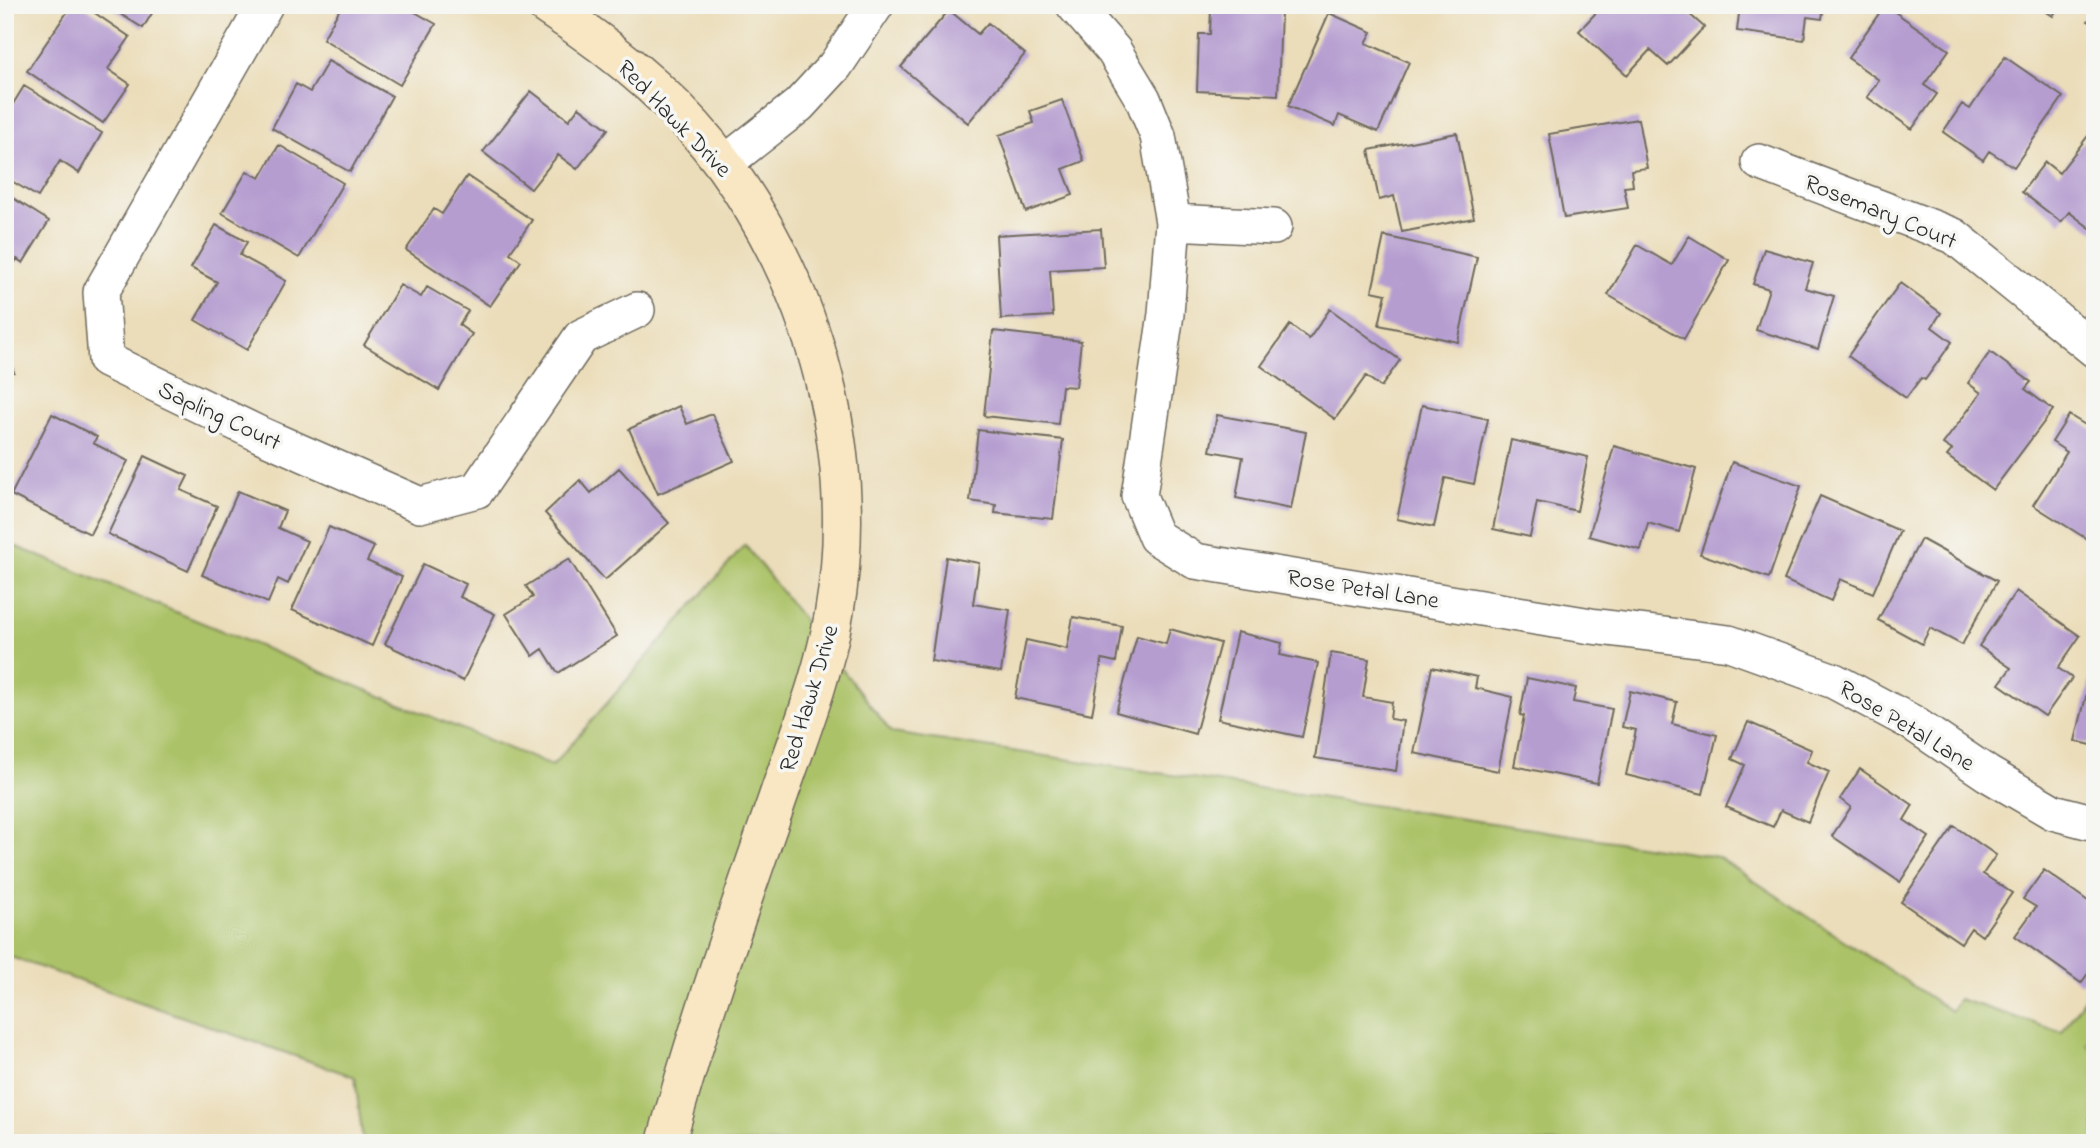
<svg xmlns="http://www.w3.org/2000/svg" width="2100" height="1148" font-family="'Indie Flower',sans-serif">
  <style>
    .green { fill: #acc267; stroke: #6c7649; stroke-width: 2 }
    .building { fill: #b59dd0 }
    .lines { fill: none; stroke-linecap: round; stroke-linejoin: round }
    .street-casing { stroke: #6e695d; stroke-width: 38 }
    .secondary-casing { stroke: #6e695d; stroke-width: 41 }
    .street { stroke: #fff; stroke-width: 35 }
    .secondary { stroke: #f9e7c3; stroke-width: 38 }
    .labels { text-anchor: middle; stroke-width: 7; stroke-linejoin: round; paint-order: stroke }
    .street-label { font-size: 24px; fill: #2b2b2b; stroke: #f6f6f2 }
  </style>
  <rect width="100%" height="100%" fill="#f6f6f2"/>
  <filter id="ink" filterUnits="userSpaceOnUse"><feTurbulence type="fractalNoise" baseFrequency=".0143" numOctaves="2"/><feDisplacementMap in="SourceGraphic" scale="14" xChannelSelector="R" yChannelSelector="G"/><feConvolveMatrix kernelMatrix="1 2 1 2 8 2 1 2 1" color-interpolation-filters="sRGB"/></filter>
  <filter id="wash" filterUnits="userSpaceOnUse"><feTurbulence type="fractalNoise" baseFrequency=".00686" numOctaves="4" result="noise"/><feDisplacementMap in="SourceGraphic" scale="28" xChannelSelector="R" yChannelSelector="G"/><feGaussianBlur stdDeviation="1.57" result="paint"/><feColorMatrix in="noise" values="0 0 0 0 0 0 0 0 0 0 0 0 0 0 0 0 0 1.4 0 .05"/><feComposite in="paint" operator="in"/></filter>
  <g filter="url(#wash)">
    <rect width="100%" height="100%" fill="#ebddb9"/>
    <path class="green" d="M 5,542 L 552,766 L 745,545 L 892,733 L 1718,857 L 1951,1011 L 1959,999 L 2062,1032 L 2095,982 L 2095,1032 L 2087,1044 L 2095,1052 L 2095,1143 L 363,1143 L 355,1077 L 5,955 Z"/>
    <g id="blocks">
      <path class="building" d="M 72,5 L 83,5 L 130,37 L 108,69 L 130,84 L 103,123 L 27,71 Z
        M 106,5 L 157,5 L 143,28 Z
        M 342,5 L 418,5 L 415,12 L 436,24 L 400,85 L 323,39 Z
        M 1603,5 L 1679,5 L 1704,27 L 1668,66 L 1650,50 L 1627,75 L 1579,31 Z
        M 1740,5 L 1824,5 L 1822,19 L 1807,17 L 1804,40 L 1737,31 Z
        M 1885,5 L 1949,50 L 1924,85 L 1937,94 L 1912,129 L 1867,97 L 1879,80 L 1848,58 Z
        M 2036,5 L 2059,5 L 2053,16 Z
        M 1211,8 L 1281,12 L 1278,95 L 1197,91 L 1199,34 L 1210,34 Z
        M 949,10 L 978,34 L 988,23 L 1025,54 L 968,123 L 901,67 Z
        M 2095,10 L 2095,25 L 2088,21 Z
        M 1329,13 L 1372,32 L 1366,43 L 1409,62 L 1378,132 L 1339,115 L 1335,126 L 1288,106 Z
        M 2005,57 L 2063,97 L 2014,167 L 1989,151 L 1983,160 L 1943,132 L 1962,104 L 1970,109 Z
        M 328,61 L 392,96 L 350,172 L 272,128 L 296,84 L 310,92 Z
        M 24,86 L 102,133 L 79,173 L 60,161 L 38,197 L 5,177 L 5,117 Z
        M 531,91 L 569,120 L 579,107 L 608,129 L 577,169 L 558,155 L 531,189 L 483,152 Z
        M 1062,100 L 1084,161 L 1063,169 L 1073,195 L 1026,212 L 999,135 L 1034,123 L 1030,111 Z
        M 1638,119 L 1647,168 L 1631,170 L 1633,186 L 1624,187 L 1628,208 L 1564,218 L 1549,134 Z
        M 2095,127 L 2095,232 L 2069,212 L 2061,222 L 2022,192 L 2045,162 L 2059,173 Z
        M 1457,133 L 1474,218 L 1402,232 L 1394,196 L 1379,200 L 1369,150 Z
        M 279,145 L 343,183 L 299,258 L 222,213 L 247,171 L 260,178 Z
        M 467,176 L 532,220 L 510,253 L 521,261 L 490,306 L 406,250 L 434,209 L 442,214 Z
        M 5,193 L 49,221 L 23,263 L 17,259 L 5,277 Z
        M 216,225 L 247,242 L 240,255 L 286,281 L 247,350 L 195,320 L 217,282 L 191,268 Z
        M 1101,229 L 1104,267 L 1050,270 L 1053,316 L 1001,319 L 996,235 Z
        M 1384,236 L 1477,257 L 1458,342 L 1379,325 L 1386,294 L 1372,291 Z
        M 1689,236 L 1729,260 L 1684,339 L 1608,295 L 1637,245 L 1672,265 Z
        M 1764,249 L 1813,263 L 1805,288 L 1834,296 L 1818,349 L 1756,330 L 1769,289 L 1753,284 Z
        M 1900,283 L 1941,313 L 1932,327 L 1952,342 L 1925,380 L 1921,378 L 1906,398 L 1848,356 Z
        M 400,285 L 421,297 L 427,287 L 468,311 L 459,325 L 472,334 L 439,390 L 364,345 Z
        M 1330,309 L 1400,360 L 1381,387 L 1366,376 L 1335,419 L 1261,366 L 1290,325 L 1309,339 Z
        M 993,331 L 1081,341 L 1076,387 L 1062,386 L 1058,424 L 984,416 Z
        M 5,352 L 14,372 L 5,375 Z
        M 1990,352 L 2031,382 L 2025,389 L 2053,410 L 1993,490 L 1947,456 L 1952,450 L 1943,444 L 1981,393 L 1968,383 Z
        M 1422,405 L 1488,419 L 1474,484 L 1445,478 L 1434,527 L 1397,519 Z
        M 679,406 L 687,424 L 712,414 L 734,461 L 658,494 L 629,429 Z
        M 52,414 L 97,437 L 93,443 L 128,461 L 90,534 L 11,495 Z
        M 1217,415 L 1306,432 L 1291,509 L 1236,498 L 1243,457 L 1210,451 Z
        M 2069,415 L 2095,431 L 2095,534 L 2090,541 L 2033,505 L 2067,452 L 2052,442 Z
        M 978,430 L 1063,440 L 1053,519 L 995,513 L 996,505 L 970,501 Z
        M 1511,440 L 1588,457 L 1577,511 L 1537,502 L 1530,537 L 1493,529 Z
        M 1614,446 L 1696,469 L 1679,532 L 1648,523 L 1641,550 L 1589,536 Z
        M 145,456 L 188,476 L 181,490 L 217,506 L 188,571 L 108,534 Z
        M 1732,462 L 1801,486 L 1769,578 L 1700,554 Z
        M 619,468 L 669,523 L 605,580 L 545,513 L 580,480 L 591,493 Z
        M 238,491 L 285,511 L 278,528 L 307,541 L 288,584 L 278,579 L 268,603 L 202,575 Z
        M 1820,496 L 1900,531 L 1873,593 L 1840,579 L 1831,601 L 1784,580 Z
        M 329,527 L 374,547 L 367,561 L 402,577 L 372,646 L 292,610 Z
        M 1921,539 L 1997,581 L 1962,645 L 1930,628 L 1922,644 L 1878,620 Z
        M 946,557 L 979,563 L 973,604 L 1010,610 L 1001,672 L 931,661 Z
        M 569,559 L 617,636 L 558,673 L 543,649 L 533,656 L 506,614 L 533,597 L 526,586 Z
        M 423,564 L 466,584 L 460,597 L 495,614 L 463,681 L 385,644 Z
        M 2016,591 L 2080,636 L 2058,668 L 2072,678 L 2045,716 L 1999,684 L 2011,668 L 1979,646 Z
        M 1073,617 L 1122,626 L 1116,662 L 1102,659 L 1092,714 L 1015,698 L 1026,640 L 1067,649 Z
        M 1170,629 L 1220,643 L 1195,734 L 1116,712 L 1137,636 L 1166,644 Z
        M 1237,632 L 1282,643 L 1280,655 L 1318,663 L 1302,737 L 1218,719 Z
        M 1331,653 L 1369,659 L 1363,697 L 1392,702 L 1390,719 L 1403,721 L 1396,771 L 1315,758 Z
        M 2094,664 L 2095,664 L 2095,746 L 2075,741 Z
        M 1432,667 L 1477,677 L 1475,688 L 1513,697 L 1498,771 L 1414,753 Z
        M 1527,678 L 1576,688 L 1573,702 L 1612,709 L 1597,783 L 1514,766 L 1524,716 L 1520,715 Z
        M 1630,691 L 1677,702 L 1672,724 L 1717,735 L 1703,794 L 1626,775 L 1636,730 L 1622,727 Z
        M 1748,722 L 1812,750 L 1807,762 L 1829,772 L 1808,822 L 1781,810 L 1773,827 L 1726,807 L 1745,765 L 1732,759 Z
        M 1860,769 L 1913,805 L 1904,820 L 1929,837 L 1900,882 L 1832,836 L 1851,807 L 1840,799 Z
        M 1954,826 L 1996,855 L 1983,874 L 2012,893 L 1982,936 L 1971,928 L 1961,943 L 1901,902 Z
        M 2044,870 L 2095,906 L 2095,920 L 2090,927 L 2095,930 L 2095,964 L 2081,983 L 2015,936 L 2036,907 L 2023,899 Z"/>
    </g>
  </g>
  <g filter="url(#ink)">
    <use href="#blocks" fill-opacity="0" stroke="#6e695d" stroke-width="2"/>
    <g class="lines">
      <g class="street-casing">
        <path id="street" d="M 265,5 L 101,292 L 106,360 L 259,434 L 420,505 L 477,490 L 581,337 L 637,310
          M 1074,5 L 1114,51 L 1143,99 L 1158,136 L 1173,222 L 1166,314 L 1139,496 L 1156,537 L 1195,561 L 1591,626 L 1729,643 L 1834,681 L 1911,722 L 1988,774 L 2053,812 L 2095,823
          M 1759,162 L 1954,236 L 2095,350
          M 724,164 L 799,105 L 835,66 L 876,5
          M 1173,222 L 1274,227"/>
      </g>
      <g class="secondary-casing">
        <path id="secondary" d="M 546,5 C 610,47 680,103 725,166 C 817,294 861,458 834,614 C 823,678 797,741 776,803 C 737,915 697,1028 666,1143"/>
      </g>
      <use href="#street" class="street"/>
      <use href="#secondary" class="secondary"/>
    </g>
  </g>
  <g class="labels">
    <g class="street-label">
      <text transform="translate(675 118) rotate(46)" y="8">Red Hawk Drive</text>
      <text transform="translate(1881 211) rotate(22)" y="8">Rosemary Court</text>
      <text transform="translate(220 415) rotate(25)" y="8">Sapling Court</text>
      <text transform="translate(1363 588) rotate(9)" y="8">Rose Petal Lane</text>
      <text transform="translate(808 698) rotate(-73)" y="8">Red Hawk Drive</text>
      <text transform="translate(1907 725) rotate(31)" y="8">Rose Petal Lane</text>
    </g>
  </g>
  <rect width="2100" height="1148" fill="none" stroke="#f6f6f2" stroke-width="28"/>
</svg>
